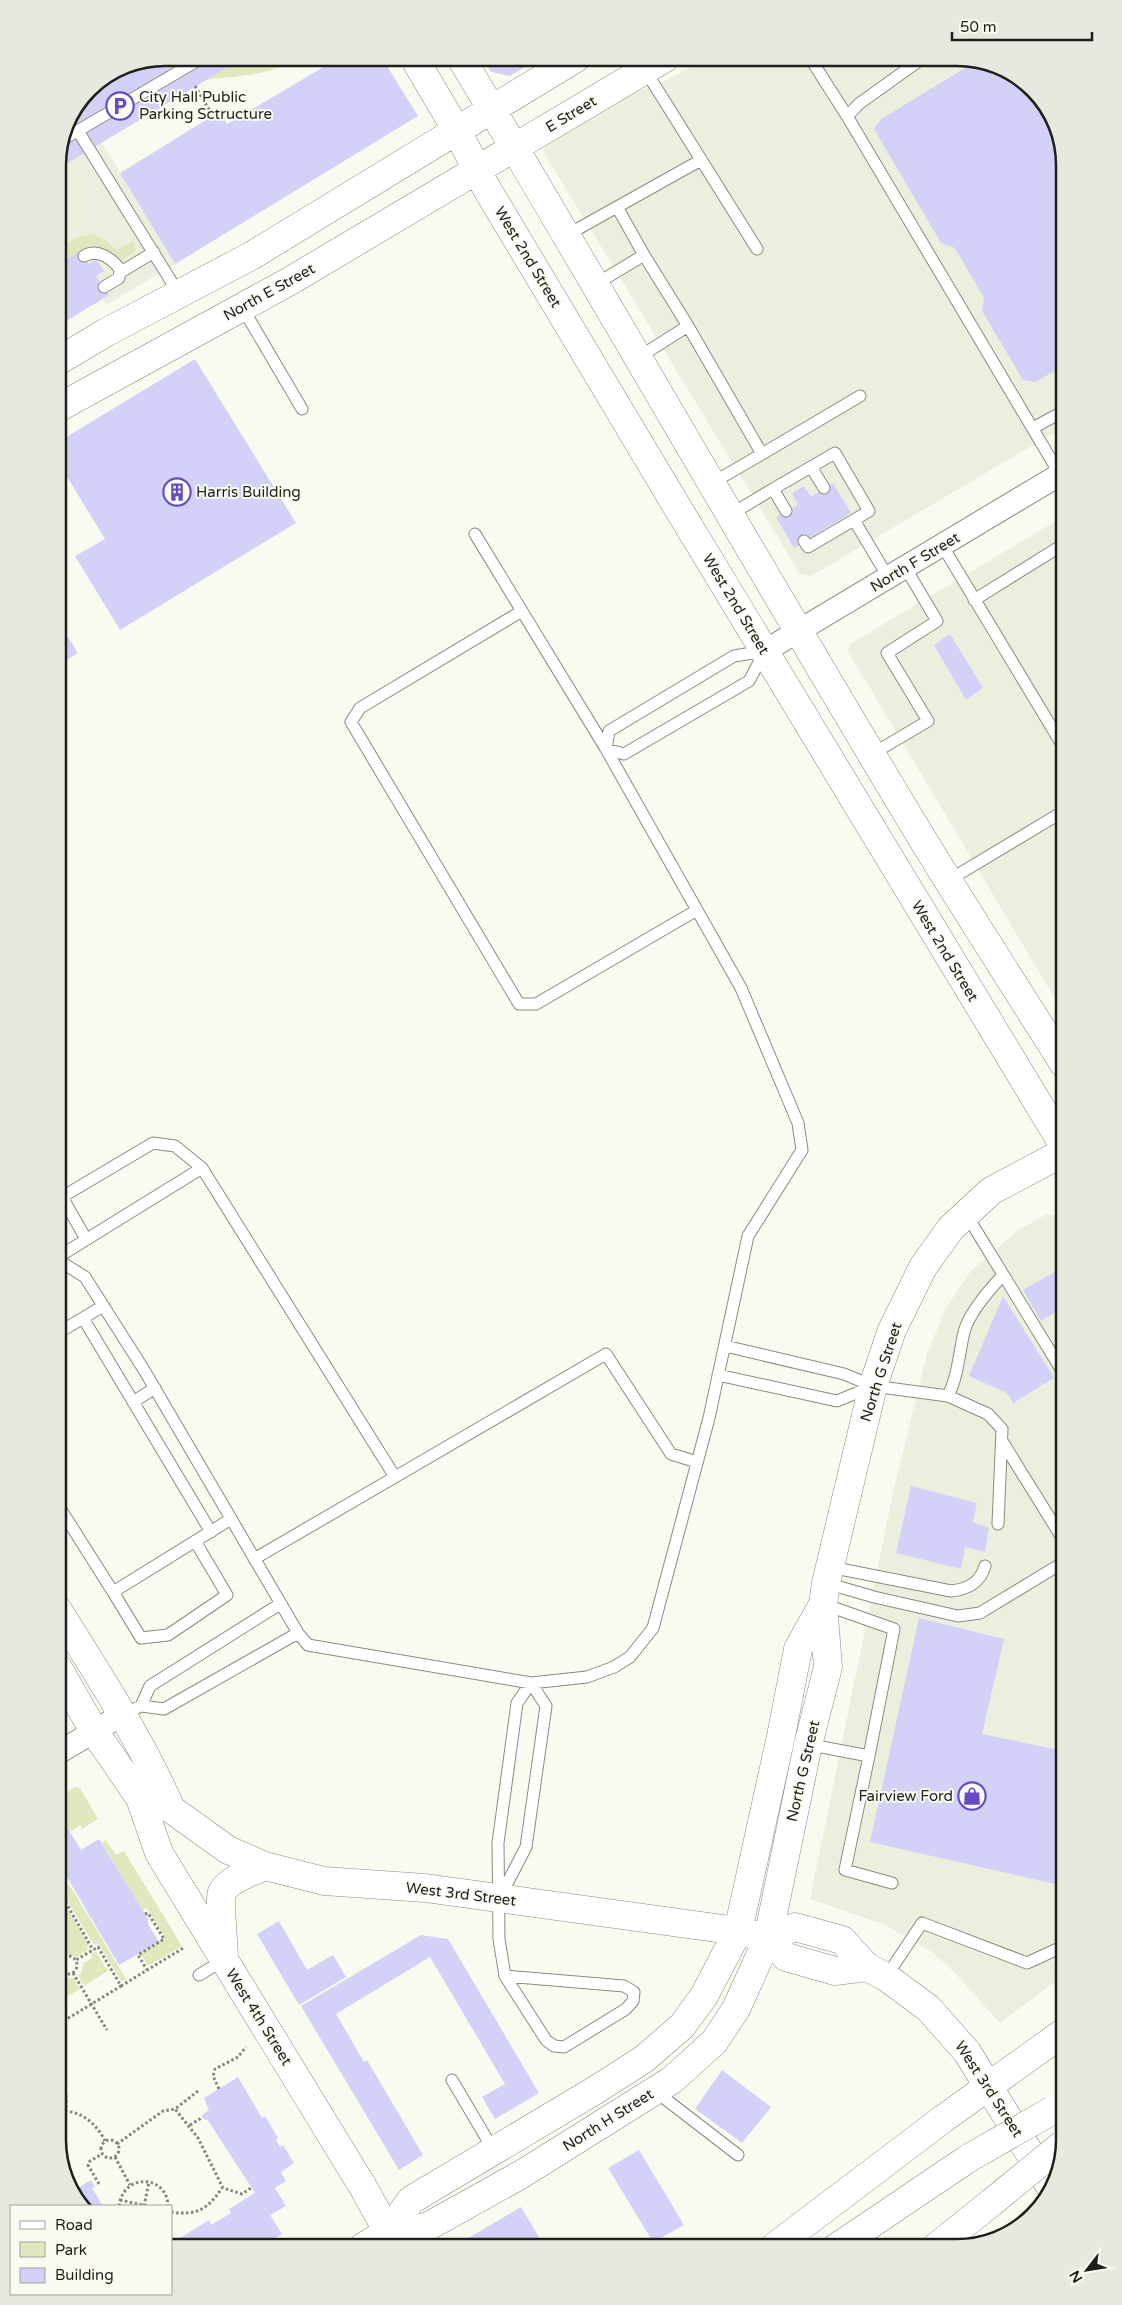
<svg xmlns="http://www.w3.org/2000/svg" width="1122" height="2305" font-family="'Varela Round',sans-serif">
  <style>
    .built { fill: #ecefde }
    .green { fill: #e1e8be }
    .building { fill: #d4d1f9 }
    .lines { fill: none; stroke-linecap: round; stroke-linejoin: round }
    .lane-casing { stroke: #8a8b82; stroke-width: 13 }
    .street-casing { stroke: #8a8b82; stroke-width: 24 }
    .secondary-casing { stroke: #8a8b82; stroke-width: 29 }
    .highway-casing { stroke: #8a8b82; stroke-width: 29 }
    .path { stroke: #83857e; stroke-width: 3; stroke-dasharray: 2.5 2.5; stroke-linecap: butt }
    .lane { stroke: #fff; stroke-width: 11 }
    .street { stroke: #fff; stroke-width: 22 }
    .secondary { stroke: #fff; stroke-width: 28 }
    .highway { stroke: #fff; stroke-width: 28 }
    .highway-bridge-casing { stroke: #8a8b82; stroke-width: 29; stroke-linecap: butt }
    .highway-bridge { stroke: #fff; stroke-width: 28 }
    .labels { text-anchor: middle; stroke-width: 4; stroke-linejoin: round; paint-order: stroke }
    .poi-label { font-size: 15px; fill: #1e1f1b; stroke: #f9fbf1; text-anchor: start }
    .street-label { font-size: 15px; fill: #1e1f1b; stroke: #f9fbf1 }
    .rim { fill: none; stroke: #1e1f1b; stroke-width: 2.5 }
  </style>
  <rect width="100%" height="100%" fill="#f9fbf1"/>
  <path class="built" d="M 705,58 L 964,58 L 1022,80 L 1056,124 L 1064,165 L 1064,427 L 811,576 L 800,574 L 543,151 L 546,145 L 635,93 L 669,79 Z
    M 102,143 L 175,264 L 107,305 L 103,299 L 58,326 L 58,169 Z
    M 1064,516 L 1064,1014 L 848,651 L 850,644 Z
    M 1047,1214 L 1064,1217 L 1064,1975 L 1000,2023 L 954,1972 L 932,1952 L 883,1924 L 810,1899 L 894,1488 L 927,1354 L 946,1308 L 970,1272 L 1018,1230 Z"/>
  <path class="green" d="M 243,58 L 262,58 L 267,66 L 282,58 L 298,58 C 266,77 242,75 205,80 Z
    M 93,234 L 105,240 L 117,250 L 133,241 L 136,251 L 121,261 L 104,249 L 90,246 L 58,265 L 58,249 L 78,237 Z
    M 75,1787 L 80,1788 L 98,1819 L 82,1829 L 80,1825 L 70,1832 L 67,1827 L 62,1830 L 58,1822 L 58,1797 Z
    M 106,1840 L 116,1855 L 124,1851 L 182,1946 L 148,1966 L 140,1953 L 165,1937 L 147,1908 L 142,1910 L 102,1843 Z
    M 69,1884 L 126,1979 L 122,1982 L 98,1943 L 94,1945 L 60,1889 Z
    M 58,1893 L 89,1945 L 87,1947 L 88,1950 L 77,1957 L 66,1954 L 58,1963 Z
    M 96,1951 L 108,1971 L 84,1986 L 78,1976 L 82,1971 L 83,1963 L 92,1958 L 91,1955 Z
    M 61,1978 L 74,1978 L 80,1989 L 58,2002 L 58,1979 Z"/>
  <path class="building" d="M 165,58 L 243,58 L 58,169 L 64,177 L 64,184 L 58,198 L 58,158 L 66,124 L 89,89 L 124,66 Z
    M 262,58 L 282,58 L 267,66 Z
    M 339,58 L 382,58 L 418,116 L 175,264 L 120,173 L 219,112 L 227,124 Z
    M 483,58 L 540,58 L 510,76 L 491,72 Z
    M 975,62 L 1022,80 L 1056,124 L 1064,165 L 1064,365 L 1036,382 L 1023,380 L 982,311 L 984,298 L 955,248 L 941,243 L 874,129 L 881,119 Z
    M 80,251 L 89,264 L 96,259 L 104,271 L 96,276 L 109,295 L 58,326 L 58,265 Z
    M 195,359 L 296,523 L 120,630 L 75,556 L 105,539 L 58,462 L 58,442 Z
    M 833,483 L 851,513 L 794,548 L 776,517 L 798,505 L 792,493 L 804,486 L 811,497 Z
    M 58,621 L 78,653 L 58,665 Z
    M 950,634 L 983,688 L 966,700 L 934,645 Z
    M 1058,1270 L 1064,1282 L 1064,1307 L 1041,1321 L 1023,1290 Z
    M 1003,1296 L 1054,1378 L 1013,1403 L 1007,1393 L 969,1376 Z
    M 1064,1453 L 1064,1468 L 1057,1457 Z
    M 911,1486 L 977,1503 L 973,1522 L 989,1528 L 985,1552 L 965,1547 L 961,1569 L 896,1553 Z
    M 919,1618 L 1004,1639 L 982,1734 L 1064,1751 L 1064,1886 L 870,1842 Z
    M 58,1827 L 60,1831 L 67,1827 L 81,1850 L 99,1839 L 148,1919 L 148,1924 L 159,1942 L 119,1965 L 61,1867 L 58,1869 Z
    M 279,1921 L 307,1970 L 333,1955 L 346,1977 L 299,2005 L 257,1934 Z
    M 421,1935 L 448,1939 L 539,2093 L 495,2119 L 482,2097 L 505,2084 L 430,1957 L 336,2014 L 364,2062 L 367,2060 L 423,2155 L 399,2170 L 301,2006 Z
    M 722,2070 L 771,2107 L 742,2143 L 695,2109 Z
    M 238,2077 L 262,2118 L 265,2116 L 278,2138 L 276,2140 L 280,2147 L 283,2145 L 294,2163 L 281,2172 L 286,2181 L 275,2188 L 286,2206 L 270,2215 L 282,2234 L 260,2247 L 175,2247 L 178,2245 L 175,2241 L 209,2220 L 211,2225 L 231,2213 L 229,2209 L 255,2193 L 207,2119 L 205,2120 L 202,2115 L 209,2110 L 204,2098 Z
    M 639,2150 L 684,2225 L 653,2242 L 608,2168 Z
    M 91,2180 L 95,2187 L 92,2188 L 103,2206 L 85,2206 L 73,2191 Z
    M 521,2207 L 545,2247 L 453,2247 Z"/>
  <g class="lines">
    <g class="lane-casing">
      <path id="lane" d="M 810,58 L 847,116
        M 923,58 L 860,103 L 847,116 L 1062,478
        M 645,70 L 757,249
        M 78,131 L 179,294
        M 62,140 L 202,58
        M 617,207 L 701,160
        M 567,235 L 617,207 L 644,255
        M 84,256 C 97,248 111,258 120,269 L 119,278 L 104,287
        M 121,272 L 154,252
        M 596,284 L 644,255 L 688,326
        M 242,307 L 302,409
        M 639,357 L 688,326 L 762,454 L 712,483
        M 1033,428 L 1064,411
        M 762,454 L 860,396
        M 811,467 L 824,488
        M 773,489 L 835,453 L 869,511 L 854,520
        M 730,515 L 773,489 L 786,511
        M 804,541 L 808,547 L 854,520 L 888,577
        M 942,545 L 1064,748
        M 974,600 L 1064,544
        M 522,611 L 360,708 L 351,722 L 519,1004 L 536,1004 L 697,910
        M 765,651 L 749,681 L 624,754 L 606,749 L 609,731 L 734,656 Z
        M 872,754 L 928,721 L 887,653 L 937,621 L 905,567
        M 949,880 L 1064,811
        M 966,1214 L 1064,1374
        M 86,1239 L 62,1197 L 153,1143 L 175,1146 L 202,1168
        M 58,1257 L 202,1168 L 395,1477 L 254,1559
        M 58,1260 L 85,1277 L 144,1370 L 298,1633 L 308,1645 L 531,1683 L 587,1677 L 614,1667 L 630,1657 L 653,1628 L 709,1418 L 748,1236 L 802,1150 L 798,1123 L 741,988 L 606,749 L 475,534
        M 83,1318 L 211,1532
        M 58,1333 L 103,1306
        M 725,1346 L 844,1374 L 873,1386 L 948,1396 L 988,1414 L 1002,1429 L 998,1524
        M 718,1375 L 837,1401 L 871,1387
        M 948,1396 C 958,1376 959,1354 964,1332 C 969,1313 989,1290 1003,1275
        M 133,1402 L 155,1388
        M 1002,1441 L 1064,1541
        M 395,1477 L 606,1354 L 671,1454 L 697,1462
        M 58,1505 L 113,1592
        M 195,1541 L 227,1595 L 168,1635 L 141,1638 L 113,1592 L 231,1519
        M 830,1567 L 951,1591 C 968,1589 980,1583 985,1566
        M 826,1583 L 874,1597 L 958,1616 L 980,1613 L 1064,1562
        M 823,1604 L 894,1629 L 869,1756
        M 141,1706 L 150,1686 L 280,1604
        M 123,1714 L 141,1706 L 164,1709 L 298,1633
        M 806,1744 L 869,1756 L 845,1870 L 892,1883
        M 500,1897 L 526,1847 L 546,1706 L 531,1683
        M 199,1975 L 224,1960
        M 505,1976 L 624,1986 L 634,1992 L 633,2001 L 626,2009 L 564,2047 L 554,2046 L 546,2040 L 505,1976 L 499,1939 L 498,1843 L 517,1703 L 531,1683
        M 886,1977 L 922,1923 L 1027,1963 L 1064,1946
        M 452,2080 L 494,2151
        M 655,2091 L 738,2155"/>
    </g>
    <g class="street-casing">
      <path id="street" d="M 765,651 L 1064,472
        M 58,1753 L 123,1714"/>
    </g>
    <g class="secondary-casing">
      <path id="secondary" d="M 414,58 L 457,131 L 487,189 L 676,505 L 1064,1146
        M 461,58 C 615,315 764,577 920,835 C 967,912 1016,988 1064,1064
        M 58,361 L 105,333 L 251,256 L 576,58
        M 58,408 L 290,281 L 665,58
        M 58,1610 C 98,1675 141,1739 171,1809
        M 58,1668 L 94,1731 L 140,1798 L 171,1809 L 228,1850 L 265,1866 L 324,1881 L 425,1888 L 738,1931 L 768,1938 L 786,1957 L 835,1971 L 867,1967
        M 140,1798 L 159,1853 L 363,2187 L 388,2232
        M 768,1938 L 795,1927 L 842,1940 L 867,1967 L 886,1977 L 928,2008 L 967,2052 L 1050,2186
        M 224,1958 C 224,1949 219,1896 222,1892 C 229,1879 252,1872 265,1866
        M 388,2232 L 427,2227 L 522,2174 L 672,2080 L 714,2042 L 736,2009 L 768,1938 L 808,1745 L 828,1667 L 823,1604 L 826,1583 L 873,1386 L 892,1330 L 923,1267 L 951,1228 L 991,1191 L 1064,1152
        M 363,2247 L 388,2232 L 411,2200 L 594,2091 L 644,2059 L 682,2026 L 704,1996 L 738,1931 L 781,1736 L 798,1649 L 823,1604"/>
    </g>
    <g class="highway-casing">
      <path id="highway" d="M 774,2247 L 943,2119 L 1064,2032
        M 837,2247 L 969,2158
        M 936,2247 L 992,2202"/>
    </g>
    <path class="path" d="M 195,86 L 213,116
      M 58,1889 L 93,1950
      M 145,1914 L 148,1913 L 164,1939 L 138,1955 L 147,1970
      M59 1965a9 9 0 1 1 18 0a9 9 0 1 1-18 0Z
      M 73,1973 L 107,2030
      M 121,1986 L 185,1947
      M 58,2015 L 62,2022 L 121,1986 L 98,1947 L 76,1960
      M 219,2089 L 213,2076 L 215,2069 L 238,2057 L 246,2047
      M 198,2091 L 175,2109 L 198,2138 L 223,2188 L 242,2194 L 251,2188
      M 66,2095 L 66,2111 C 84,2113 97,2125 105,2141
      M 58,2111 L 66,2111
      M 190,2125 L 203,2117
      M101 2149a9 9 0 1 1 18 0a9 9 0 1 1-18 0Z
      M 117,2144 L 163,2111 L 175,2109
      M 115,2157 L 130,2185
      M 99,2184 L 88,2165 L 90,2161 L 102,2154
      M 120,2200 L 147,2206
      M 119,2206 C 123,2173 167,2174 168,2206
      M 144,2206 L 149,2182
      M 171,2212 C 197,2216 208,2209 222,2188"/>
    <use href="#lane" class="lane"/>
    <use href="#street" class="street"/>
    <use href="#secondary" class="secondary"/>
    <use href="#highway" class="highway"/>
    <g class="highway-bridge-casing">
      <path id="highway-bridge" d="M 969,2158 L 1053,2110
        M 992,2202 L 1063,2144"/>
    </g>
    <use href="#highway-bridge" class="highway-bridge"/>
  </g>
  <defs>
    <g id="parking-ring" transform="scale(1.4375)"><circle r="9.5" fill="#f9fbf1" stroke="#664bc3" stroke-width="1.5"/><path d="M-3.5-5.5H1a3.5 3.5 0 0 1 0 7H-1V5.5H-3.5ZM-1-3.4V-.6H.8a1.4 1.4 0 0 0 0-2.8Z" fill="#664bc3"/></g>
    <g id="building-ring" transform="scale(1.4375)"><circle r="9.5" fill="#f9fbf1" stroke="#664bc3" stroke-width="1.5"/><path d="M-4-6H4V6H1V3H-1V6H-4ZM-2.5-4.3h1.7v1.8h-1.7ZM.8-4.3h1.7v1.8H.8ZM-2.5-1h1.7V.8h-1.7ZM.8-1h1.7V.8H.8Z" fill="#664bc3"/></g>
    <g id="shop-ring" transform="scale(1.4375)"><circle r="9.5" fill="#f9fbf1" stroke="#664bc3" stroke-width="1.5"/><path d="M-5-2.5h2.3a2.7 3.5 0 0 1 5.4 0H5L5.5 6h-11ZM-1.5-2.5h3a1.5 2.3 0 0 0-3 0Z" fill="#664bc3"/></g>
  </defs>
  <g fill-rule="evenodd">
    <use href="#parking-ring" x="120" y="106"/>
    <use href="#building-ring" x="177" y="492"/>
    <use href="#shop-ring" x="972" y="1796"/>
  </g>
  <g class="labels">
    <g class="poi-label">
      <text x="139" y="102">City Hall Public<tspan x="139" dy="17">Parking Sctructure</tspan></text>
      <text x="196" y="497">Harris Building</text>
      <text x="953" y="1801" text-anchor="end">Fairview Ford</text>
    </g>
    <g class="street-label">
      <text transform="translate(571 114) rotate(-31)" y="5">E Street</text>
      <text transform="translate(528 257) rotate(59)" y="5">West 2nd Street</text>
      <text transform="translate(269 292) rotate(-29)" y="5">North E Street</text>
      <text transform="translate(915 562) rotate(-31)" y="5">North F Street</text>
      <text transform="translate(736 604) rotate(59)" y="5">West 2nd Street</text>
      <text transform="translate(945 951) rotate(59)" y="5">West 2nd Street</text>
      <text transform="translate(881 1372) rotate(-72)" y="5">North G Street</text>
      <text transform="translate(803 1771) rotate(-77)" y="5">North G Street</text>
      <text transform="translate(461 1894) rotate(7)" y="5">West 3rd Street</text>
      <text transform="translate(259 2017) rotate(58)" y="5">West 4th Street</text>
      <text transform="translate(989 2089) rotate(57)" y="5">West 3rd Street</text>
      <text transform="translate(608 2120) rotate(-32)" y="5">North H Street</text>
    </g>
  </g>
  <path d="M0 0H1122V2305H0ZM165 66H957A99 99 0 0 1 1056 165V2140A99 99 0 0 1 957 2239H165A99 99 0 0 1 66 2140V165A99 99 0 0 1 165 66Z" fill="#e7e9e0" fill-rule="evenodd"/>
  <path class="rim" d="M165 66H957A99 99 0 0 1 1056 165V2140A99 99 0 0 1 957 2239H165A99 99 0 0 1 66 2140V165A99 99 0 0 1 165 66Z"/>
  <rect x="10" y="2205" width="162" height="90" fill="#f9fbf1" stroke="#a1a39b"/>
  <rect x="20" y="2221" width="25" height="8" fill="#ffffff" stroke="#a1a39b"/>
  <text x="55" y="2230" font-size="15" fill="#1e1f1b">Road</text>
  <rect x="20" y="2242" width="25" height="15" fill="#e1e8be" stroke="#a1a39b"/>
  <text x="55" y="2255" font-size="15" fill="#1e1f1b">Park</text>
  <rect x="20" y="2268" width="25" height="15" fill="#d4d1f9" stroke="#a1a39b"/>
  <text x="55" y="2280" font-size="15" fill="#1e1f1b">Building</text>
  <g transform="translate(1087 2270) rotate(239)" stroke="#f9fbf1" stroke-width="4" paint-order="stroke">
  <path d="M0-4L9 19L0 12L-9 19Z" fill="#1e1f1b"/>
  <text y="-8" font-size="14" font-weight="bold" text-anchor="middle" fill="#1e1f1b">N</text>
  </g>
  <path d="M952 32v8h140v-8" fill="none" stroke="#1e1f1b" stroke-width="2.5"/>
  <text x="960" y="32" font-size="15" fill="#1e1f1b" stroke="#f9fbf1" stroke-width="4" paint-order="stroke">50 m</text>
</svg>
